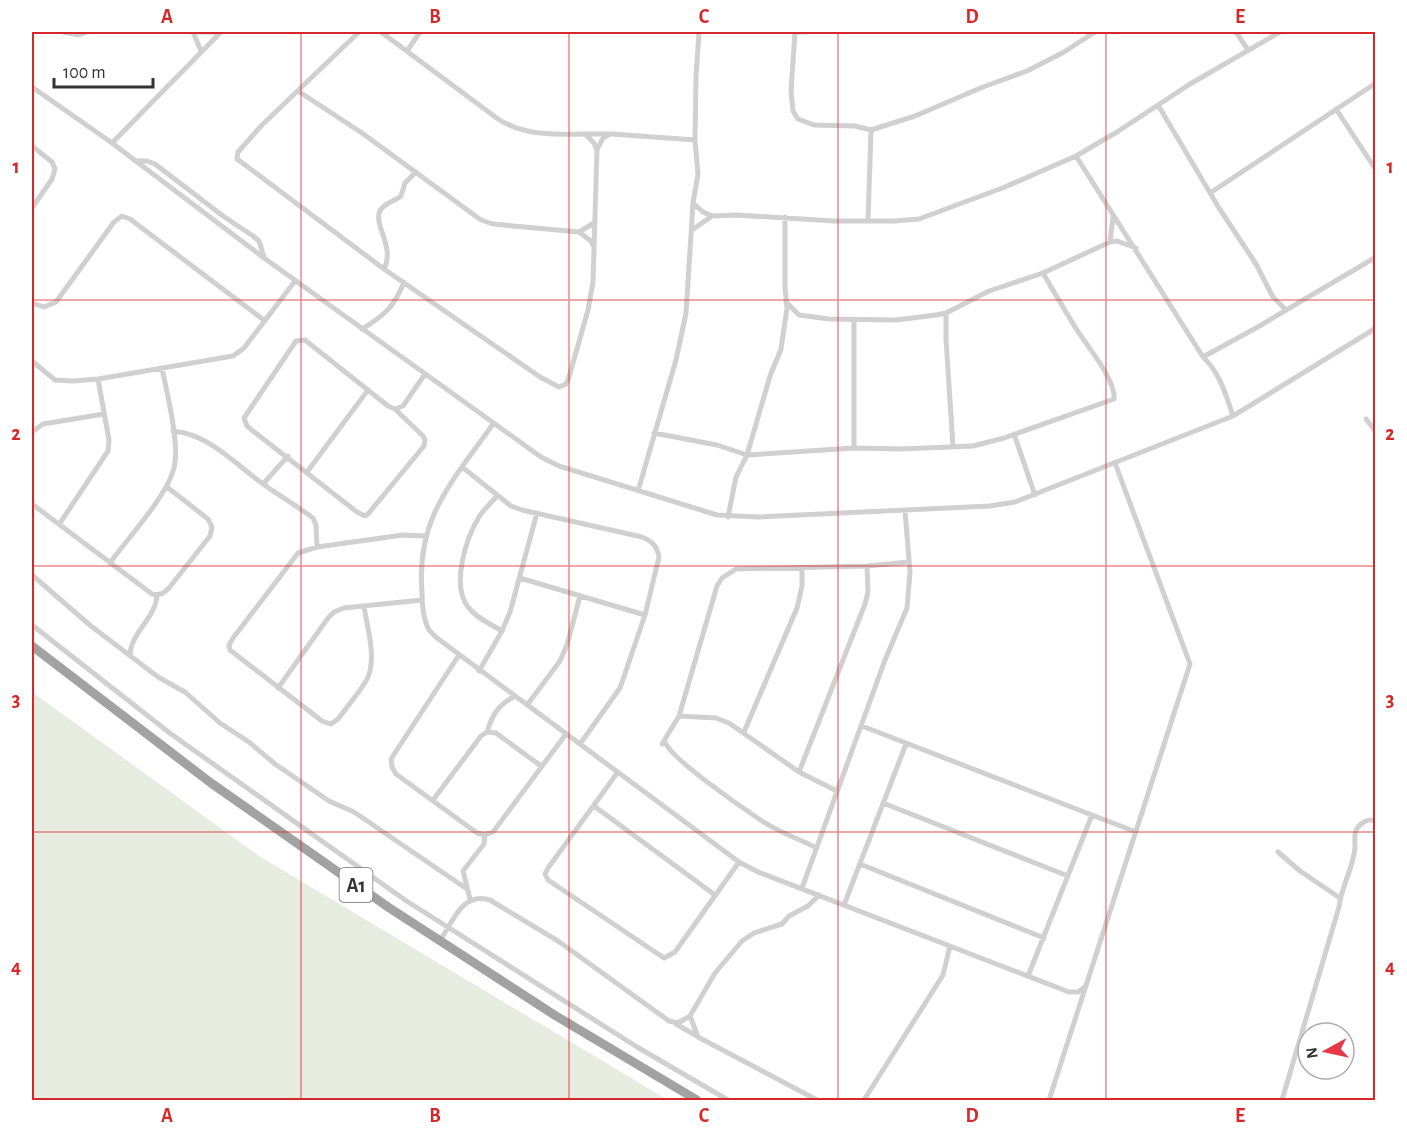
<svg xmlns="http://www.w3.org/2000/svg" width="1407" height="1132" font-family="'Alegreya Sans',sans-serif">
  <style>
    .green { fill: #e6ecdf }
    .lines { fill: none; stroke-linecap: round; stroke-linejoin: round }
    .minor { stroke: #d0d0d0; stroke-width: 5 }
    .trunk { stroke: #a2a2a2; stroke-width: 9 }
    .grid { fill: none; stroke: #d62828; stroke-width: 1.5; stroke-opacity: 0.55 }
    .labels { text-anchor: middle; stroke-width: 6; stroke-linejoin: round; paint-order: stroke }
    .shield { fill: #fff; stroke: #707070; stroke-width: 1.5 }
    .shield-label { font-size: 20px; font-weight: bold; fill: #333 }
    .neatline { fill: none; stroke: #d62828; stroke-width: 2 }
    .grid-label { font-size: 20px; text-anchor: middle; font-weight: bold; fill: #d62828 }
  </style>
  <rect width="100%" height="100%" fill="#fff"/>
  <path class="green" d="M 32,692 L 259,856 L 668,1100 L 32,1100 Z"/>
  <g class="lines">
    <path class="minor" d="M 63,32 L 79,35 L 86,32
      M 193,32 L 201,51
      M 199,32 L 220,32
      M 359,32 L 262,125 L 238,152 L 237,159 L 384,269 L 540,377 L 559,387 L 566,384 L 569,377 L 588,310 L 593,282 L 597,150 L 603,138 L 610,134
      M 381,32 L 498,119 C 531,140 573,133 612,134 C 639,136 667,138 695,140
      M 793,32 L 805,32
      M 795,32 L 791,91 L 793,111 L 798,119 L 814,125 L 855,126 L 871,130 L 915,116 L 983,87 L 1027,71 L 1064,52 L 1095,32
      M 1236,32 L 1248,50
      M 407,51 L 420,32
      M 32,87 L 112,143 L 264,258 L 541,457 L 559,466 L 717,515 L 758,517 L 990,506 L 1015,502 L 1233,416 L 1376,328
      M 298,91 L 362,133 L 481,220 L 493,224 L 579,232 L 594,223
      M 1158,105 L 1219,208 L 1256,264 L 1273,297 L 1285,309
      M 1336,109 L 1376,170
      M 586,135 L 594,143 L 597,150
      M 112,143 L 221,32
      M 32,146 L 52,162 L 55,169 L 52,179 L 32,208
      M 1076,156 L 1203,357 C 1220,373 1226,395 1233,416
      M 136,161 L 147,161 L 155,164 L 223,216 L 253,236 L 259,241 L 264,257
      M 1210,193 L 1376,83
      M 693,203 L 703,212 L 712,216
      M 868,221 L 871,130
      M 692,230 L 712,216 L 736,215 L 834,221 L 894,221 L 919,219 L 1005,187 L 1076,156 L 1117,132 L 1190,84 L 1280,32
      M 579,232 L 591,241 L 594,247
      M 1110,242 L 1113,217
      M 384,269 C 396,246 371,223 381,209 C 386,203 395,201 401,196 L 405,183 L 416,172
      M 786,302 L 799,315 L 829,319 L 896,320 L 936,315 L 946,313 L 989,291 L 1043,273 L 1110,242 L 1117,241 L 1136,248
      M 32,303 L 44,307 L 56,302 L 114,222 L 122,216 L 130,219 L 265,321
      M 946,313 L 946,339 L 953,447
      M 362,329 C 385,315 394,307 404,282
      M 1203,357 L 1256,328 L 1376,257
      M 32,361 L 55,380 L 73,381 L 98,379 L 233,356 L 244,348 L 295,281
      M 395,409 L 423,436 L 425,440 L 424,446 L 368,514 L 365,516 L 357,512 L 253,431 L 247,426 L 244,418 L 296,341 L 305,340 L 388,406 L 395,409 L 403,406 L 425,374
      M 1366,419 L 1376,432
      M 493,424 C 453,481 416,517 422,592 C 422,602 423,618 428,628 C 430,632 434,635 437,638 L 739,862 L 758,872 L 1069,992 L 1078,992 L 1085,987
      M 173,431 C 209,434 235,464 263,484 C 280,496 297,506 313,518 L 316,525 L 317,547
      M 32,432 L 43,424 L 104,414
      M 654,433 L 717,445 L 747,455 L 854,448 L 901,449 L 973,446 L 1004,438 L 1114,399 C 1116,380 1087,346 1077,330 C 1065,311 1054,292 1043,273
      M 1014,434 L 1035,495
      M 854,448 L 854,320
      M 462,467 L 511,506 L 522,510 L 642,537 C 652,541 657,546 659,557 L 645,615 L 620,688 L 580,744
      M 307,472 L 368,390
      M 263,484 L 288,456
      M 638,491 L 676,360 L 686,313 L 693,203 L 698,174 L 695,140 L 696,77 L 699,32
      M 497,496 C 491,503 484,509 479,517 C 466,538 451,585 468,607 C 476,618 491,624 502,631
      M 32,504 L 152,594 C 160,596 164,593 169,588 L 210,536 L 212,527 L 208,519 L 167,487
      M 728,517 L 736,477 L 747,455 L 770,376 L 781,349 L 787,308 L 785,288 L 785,217
      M 60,523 L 108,451 L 109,440 L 98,379
      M 110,563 C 128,538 167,496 174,468 C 180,445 167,393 162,368
      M 32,575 L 91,626 L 158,677 L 185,692 L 220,723 L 249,742 L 275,764 L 329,801 L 354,812 L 467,889
      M 520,578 L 645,615
      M 364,606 C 367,628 378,660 366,681 C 358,694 347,707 338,719 L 331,724 L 322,721 L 230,650 L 229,645 L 233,638 L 298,553 L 317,547 L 403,535 L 426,536
      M 32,625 L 171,734 L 405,900 L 637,1047 L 728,1100
      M 130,655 C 131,632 156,618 157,595
      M 459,655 L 391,759 L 392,767 L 396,774 L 477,833 L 485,835 L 493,832 L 566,734
      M 479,671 L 502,631 L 510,612 L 537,513
      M 278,688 L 328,618 L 334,612 L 344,608 L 422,600
      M 527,705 L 560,661 L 567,645 L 580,596
      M 679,716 L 716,718 L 729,723 L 799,772 L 837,791
      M 862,726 L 1136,832
      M 487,732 C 492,715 498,705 515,696
      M 744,732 L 797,608 L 802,586 L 802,568
      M 618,772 L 548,868 L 545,874 L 548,880 L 664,958 L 675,952 L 739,862
      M 799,772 L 865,604 L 868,592 L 867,566
      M 433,800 L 481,736 L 487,732 L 496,733 L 541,766
      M 883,803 L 1068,876
      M 594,806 L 715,895
      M 817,848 C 799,839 779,832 762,821 C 744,809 671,759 665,742 L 662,744 L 679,716 L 717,586 L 722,578 L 736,569 L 867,566 L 909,562
      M 1278,852 L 1300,871 L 1340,898
      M 860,864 L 1044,938
      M 802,888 L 885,660 L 907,608 L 910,572 L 905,511
      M 470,899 L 463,871 L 484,844 L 485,835
      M 844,905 L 906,744
      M 439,942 C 453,922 462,891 490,900 L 558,941 L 669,1021 L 678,1023 L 690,1016 L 715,973 L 742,941 L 754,933 L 782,924 L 789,916 L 808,906 L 819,895
      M 1028,976 L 1092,815
      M 690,1016 L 698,1037 L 817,1100
      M 676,1024 L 697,1036
      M 864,1100 L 943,975 L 950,946
      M 1049,1100 L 1190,664 L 1115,463
      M 1282,1100 L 1339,907 C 1341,887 1353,869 1355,848 C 1355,842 1354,836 1356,830 C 1360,823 1368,818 1376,821"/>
    <path class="trunk" d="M 32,646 L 211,783 L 388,907 L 556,1016 L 697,1100"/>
  </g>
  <path class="grid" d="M 301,32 L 301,1100M 569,32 L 569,1100M 838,32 L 838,1100M 1106,32 L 1106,1100M 32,300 L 1376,300M 32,566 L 1376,566M 32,832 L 1376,832"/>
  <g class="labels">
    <rect class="shield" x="339.5" y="868" width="33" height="34" rx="4.5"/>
    <g class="shield-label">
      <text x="356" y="892">A1</text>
    </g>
  </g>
  <rect width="1407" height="1132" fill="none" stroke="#ffffff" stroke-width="66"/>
  <g transform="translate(1326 1051) rotate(262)"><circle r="28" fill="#ffffff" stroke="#adadad" stroke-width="1.5"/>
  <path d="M0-4.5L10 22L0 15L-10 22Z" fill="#e63946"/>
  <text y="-9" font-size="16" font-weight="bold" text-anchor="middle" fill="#333333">N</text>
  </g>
  <path d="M54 78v9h99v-9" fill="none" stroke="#333333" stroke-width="3"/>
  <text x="63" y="78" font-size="18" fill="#333333" stroke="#ffffff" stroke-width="4.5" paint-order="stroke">100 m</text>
  <rect x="33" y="33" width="1341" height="1066" class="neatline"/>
  <g class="grid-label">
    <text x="167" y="23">A</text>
    <text x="435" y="23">B</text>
    <text x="704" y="23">C</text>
    <text x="972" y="23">D</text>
    <text x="1240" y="23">E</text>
    <text x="16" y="173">1</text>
    <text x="1390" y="173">1</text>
    <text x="16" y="440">2</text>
    <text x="1390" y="440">2</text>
    <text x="16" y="706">3</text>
    <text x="1390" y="706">3</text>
    <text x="16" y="973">4</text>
    <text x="1390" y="973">4</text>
    <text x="167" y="1122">A</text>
    <text x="435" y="1122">B</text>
    <text x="704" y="1122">C</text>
    <text x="972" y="1122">D</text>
    <text x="1240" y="1122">E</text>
  </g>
</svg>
